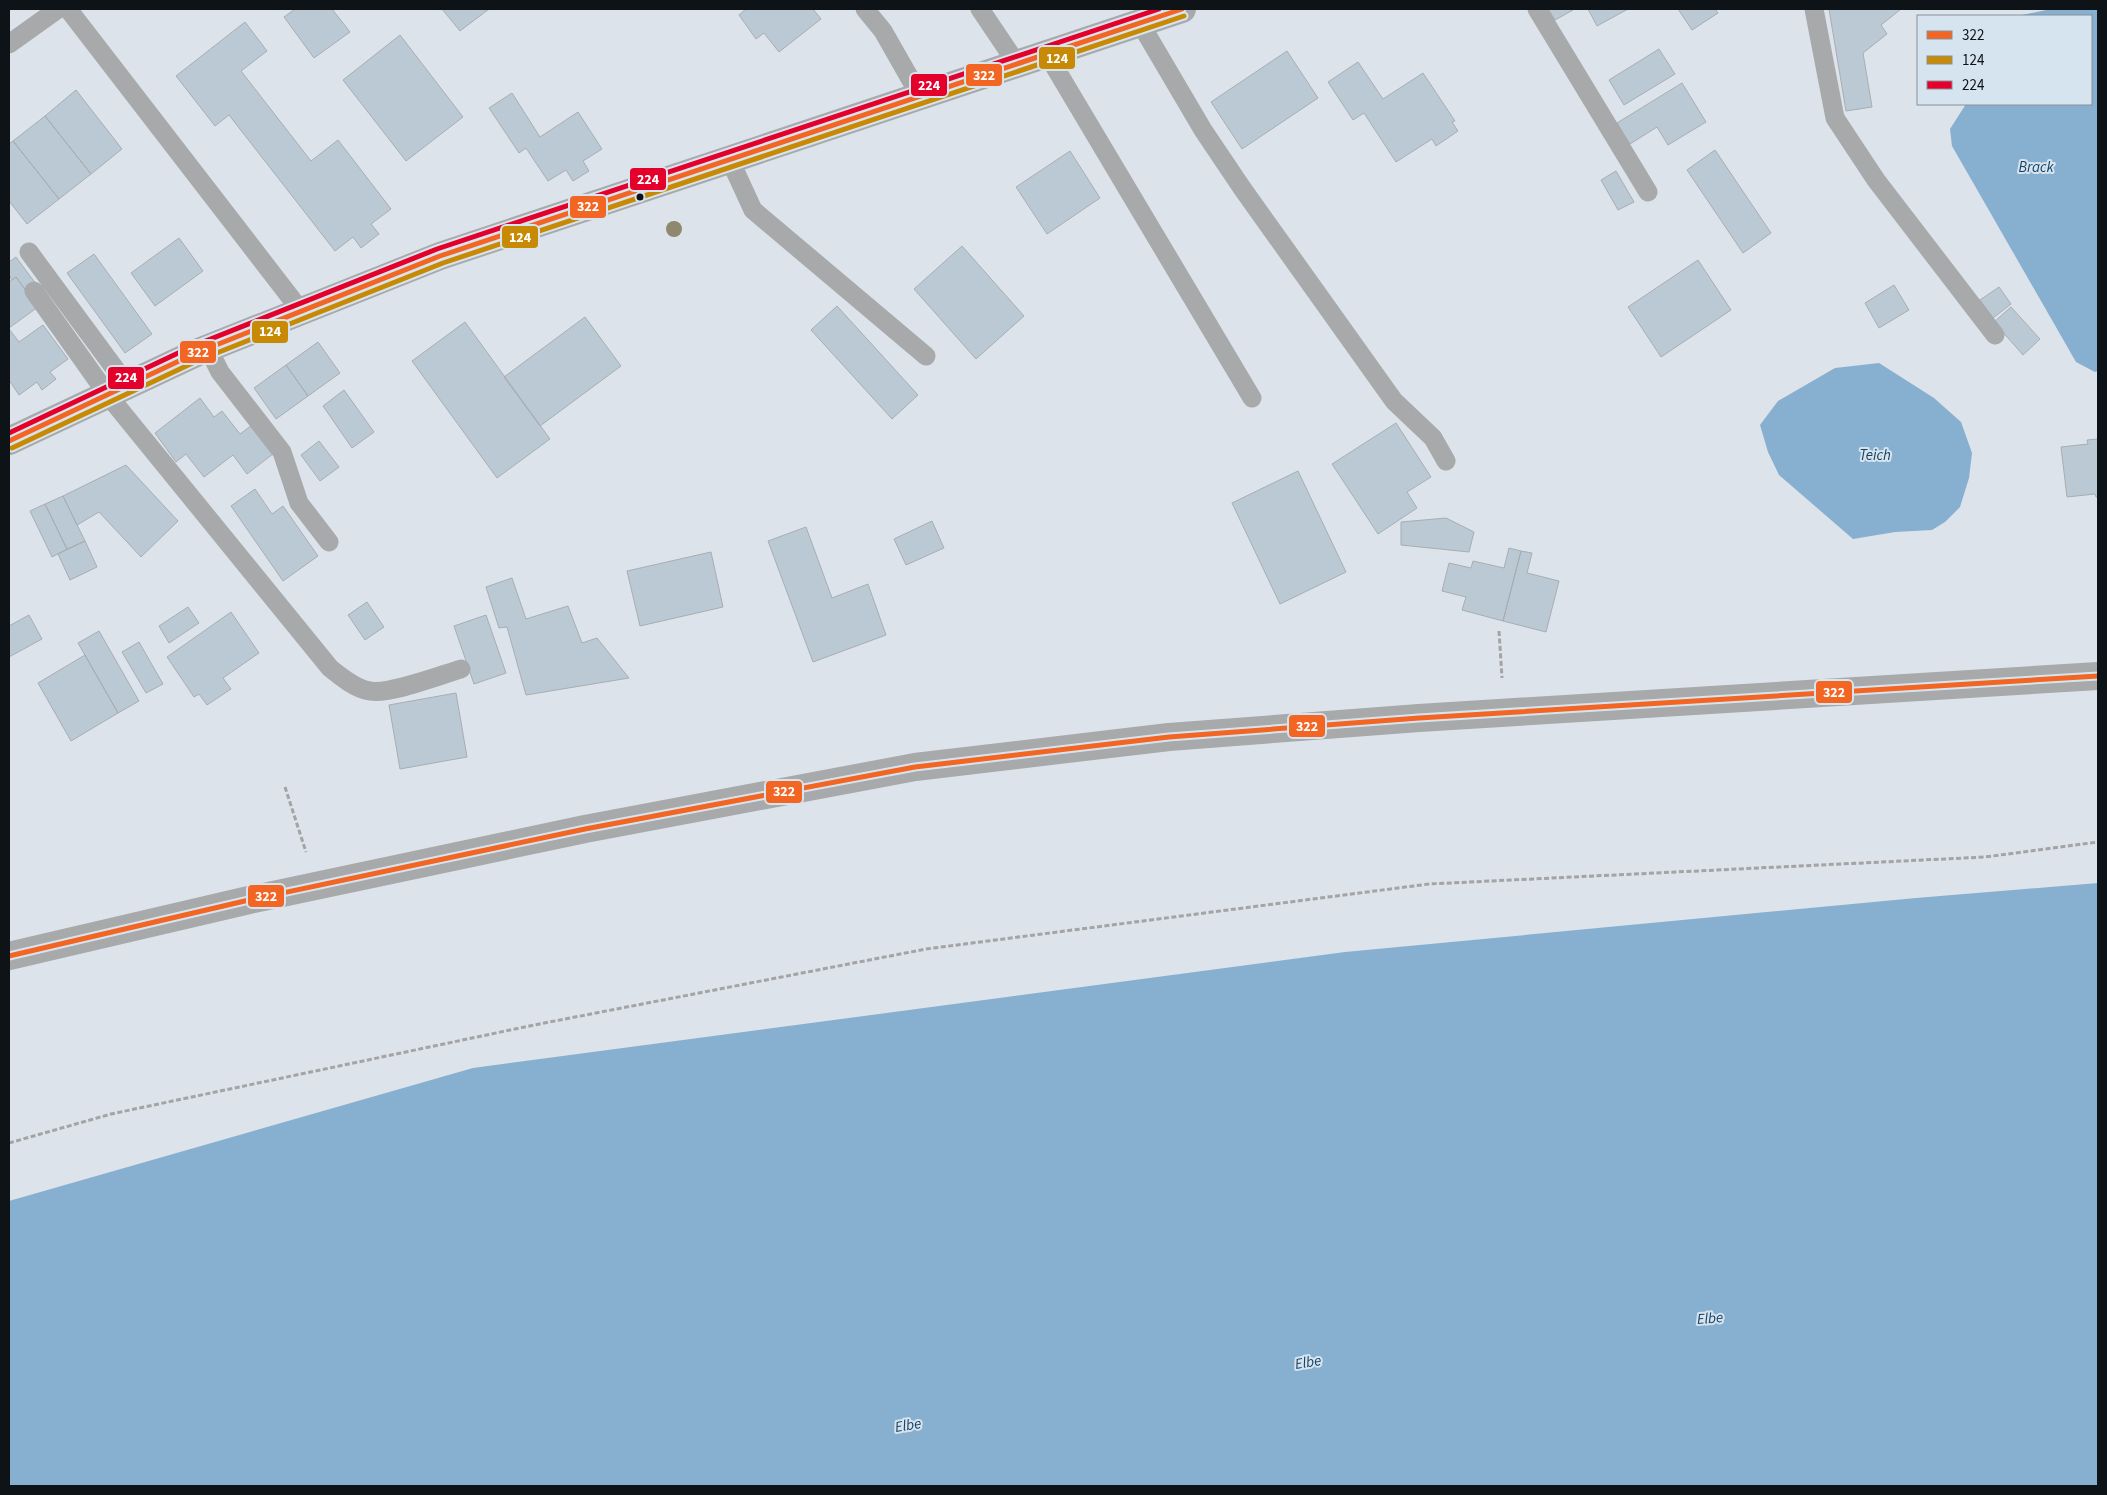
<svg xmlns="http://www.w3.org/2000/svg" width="2107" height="1495" font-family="'Source Sans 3',sans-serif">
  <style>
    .water { fill: #87afcf }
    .building { fill: #bac9d4; stroke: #a8adb2 }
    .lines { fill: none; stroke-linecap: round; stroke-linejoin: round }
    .path { stroke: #a2a4a6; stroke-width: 3; stroke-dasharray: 5 2.5; stroke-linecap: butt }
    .service { stroke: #a7a9aa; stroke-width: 19 }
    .tertiary { stroke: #a7a9aa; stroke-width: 28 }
    .bus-1-casing { stroke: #d6e4f0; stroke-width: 9 }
    .bus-2-casing { stroke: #d6e4f0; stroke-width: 9 }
    .bus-3-casing { stroke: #d6e4f0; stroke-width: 9 }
    .bus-1 { stroke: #f26522; stroke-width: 5 }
    .bus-2 { stroke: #c88905; stroke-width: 5 }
    .bus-3 { stroke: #e4002b; stroke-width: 5 }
    .tree { fill: #8e886f }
    .bus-dot { fill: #0e1317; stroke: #d6e4f0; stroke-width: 2 }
    .labels { text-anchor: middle; stroke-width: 4; stroke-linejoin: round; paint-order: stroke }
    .water-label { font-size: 15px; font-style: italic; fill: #184260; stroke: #d6e4f0 }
    .line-badge { stroke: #d6e4f0; stroke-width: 2 }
    .badge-label { font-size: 14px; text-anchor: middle; font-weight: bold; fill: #fff }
  </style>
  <rect width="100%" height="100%" fill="#dce3ea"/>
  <path class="water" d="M 2051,9 L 2098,9 L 2098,371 L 2095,372 L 2076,362 L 1952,146 L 1950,129 L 1966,104 L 2091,104 L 2091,16 L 2017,16 Z
    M 1879,363 L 1934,398 L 1961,422 L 1972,453 L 1969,478 L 1960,507 L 1945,522 L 1932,530 L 1895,532 L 1853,539 L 1779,475 L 1768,452 L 1760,425 L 1778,401 L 1835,368 Z
    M 2098,883 L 2098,1486 L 9,1486 L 9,1201 L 473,1068 L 1345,952 L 1916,898 Z"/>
  <path class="building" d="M 295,9 L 332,9 L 350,32 L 314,58 L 284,17 Z
    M 442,9 L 489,9 L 460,31 Z
    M 746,9 L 813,9 L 821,19 L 779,52 L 764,33 L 756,39 L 739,15 Z
    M 1548,9 L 1572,9 L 1573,10 L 1555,20 Z
    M 1588,9 L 1628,9 L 1597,26 Z
    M 1678,9 L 1715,9 L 1718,13 L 1692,30 Z
    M 1829,9 L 1901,9 L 1881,25 L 1887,34 L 1863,53 L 1872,107 L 1846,111 Z
    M 245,22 L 267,51 L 241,71 L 311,161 L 338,140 L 391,209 L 371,224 L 379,234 L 361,248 L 353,237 L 335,251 L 229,115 L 215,126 L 176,76 Z
    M 400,35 L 463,117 L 406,161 L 343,80 Z
    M 1659,49 L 1675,74 L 1624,105 L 1609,80 Z
    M 1287,51 L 1318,98 L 1242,149 L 1211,102 Z
    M 1358,62 L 1383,99 L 1423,73 L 1455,121 L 1452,122 L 1458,131 L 1436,146 L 1432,139 L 1396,162 L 1364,113 L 1353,120 L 1328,82 Z
    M 1682,83 L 1706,122 L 1668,145 L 1657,127 L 1630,144 L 1617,123 Z
    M 76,90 L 122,149 L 91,174 L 45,116 Z
    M 512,93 L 540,137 L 578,112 L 602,149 L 583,161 L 589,171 L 573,181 L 566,170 L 548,181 L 526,148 L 519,153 L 489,108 Z
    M 45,116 L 91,174 L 59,199 L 13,141 Z
    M 13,141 L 59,199 L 27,224 L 9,201 L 9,144 Z
    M 1715,150 L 1771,233 L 1743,253 L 1687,170 Z
    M 1070,151 L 1100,198 L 1047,234 L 1016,187 Z
    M 1616,171 L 1634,202 L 1618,210 L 1601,180 Z
    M 179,238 L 203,271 L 155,306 L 131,273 Z
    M 962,246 L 1024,316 L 976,359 L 914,289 Z
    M 94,254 L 152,334 L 125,353 L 67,273 Z
    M 16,257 L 36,284 L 26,291 L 16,277 L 12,280 L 9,275 L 9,262 Z
    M 1698,260 L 1731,310 L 1661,357 L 1628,307 Z
    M 16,277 L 38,307 L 9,328 L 9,282 Z
    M 1894,285 L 1909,310 L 1879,328 L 1865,303 Z
    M 1999,287 L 2011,304 L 1993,318 L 1980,300 Z
    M 837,306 L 918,395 L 892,419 L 811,330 Z
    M 2011,307 L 2040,339 L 2023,355 L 1994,322 Z
    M 585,317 L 621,366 L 540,426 L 504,377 Z
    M 465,322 L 550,439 L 497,478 L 412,361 Z
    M 43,325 L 68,359 L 50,372 L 56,379 L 42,390 L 37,382 L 19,395 L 9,380 L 9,329 L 19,342 Z
    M 318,342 L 340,373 L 308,396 L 286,365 Z
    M 286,365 L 308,396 L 276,419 L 254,388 Z
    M 344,390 L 374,432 L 352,448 L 323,406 Z
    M 200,398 L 214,417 L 222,411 L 240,434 L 252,425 L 273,454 L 247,474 L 233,455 L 204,477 L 186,454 L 176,462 L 155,433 Z
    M 1396,423 L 1431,477 L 1407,492 L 1417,508 L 1378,534 L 1332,464 Z
    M 2098,439 L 2098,497 L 2096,497 L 2095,494 L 2067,497 L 2061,447 L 2088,444 L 2087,440 Z
    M 319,441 L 339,467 L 320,481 L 301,455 Z
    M 126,465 L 178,521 L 141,557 L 99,512 L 77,525 L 63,496 Z
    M 1298,471 L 1346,572 L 1280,604 L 1232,503 Z
    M 255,489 L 272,514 L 283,506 L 318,556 L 283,581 L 231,506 Z
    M 63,496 L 85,541 L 67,549 L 45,504 Z
    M 45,504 L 67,549 L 52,557 L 30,511 Z
    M 1446,518 L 1474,532 L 1469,552 L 1401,545 L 1401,522 Z
    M 932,521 L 944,548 L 906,565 L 894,539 Z
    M 806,527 L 832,598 L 868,584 L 886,635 L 813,662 L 768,541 Z
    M 85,541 L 97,567 L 70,580 L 58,554 Z
    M 1509,548 L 1521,551 L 1503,621 L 1462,610 L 1466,597 L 1442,591 L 1449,563 L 1471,568 L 1473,561 L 1504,568 Z
    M 1521,551 L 1532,553 L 1527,573 L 1559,581 L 1546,632 L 1503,621 Z
    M 711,552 L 723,607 L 640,626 L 627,571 Z
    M 512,578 L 526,619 L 568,606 L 582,643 L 597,638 L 629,678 L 526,695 L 507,627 L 499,628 L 486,587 Z
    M 367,602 L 384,627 L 365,640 L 348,615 Z
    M 188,607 L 199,623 L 169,643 L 159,626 Z
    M 231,612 L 259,653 L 223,678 L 231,689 L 207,705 L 199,694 L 194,697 L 167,657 Z
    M 29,615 L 42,639 L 9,657 L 9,626 Z
    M 486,615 L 506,673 L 474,684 L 454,626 Z
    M 99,631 L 139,701 L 118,713 L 78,643 Z
    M 139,642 L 163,684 L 146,693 L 122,652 Z
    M 85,655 L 118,713 L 71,741 L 38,683 Z
    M 456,693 L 467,757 L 400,769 L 389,705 Z"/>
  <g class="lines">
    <path class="path" d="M 1499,631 L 1502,678
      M 285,787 L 306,852
      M 9,1143 L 111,1114 L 534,1025 L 926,949 L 1429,884 L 1985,857 L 2098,842"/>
    <path class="service" d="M 68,9 L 301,311
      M 865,9 L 883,31 L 920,96
      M 980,9 L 1017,64
      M 1537,9 L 1648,192
      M 1814,9 L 1835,118 L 1876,180 L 1995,335
      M 1140,23 L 1203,130 L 1242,188 L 1394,401 L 1433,438 L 1446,461
      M 9,44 L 58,9
      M 1047,54 L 1252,398
      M 730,160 L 753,210 L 926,356
      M 29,252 L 127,385
      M 34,291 L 107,394 L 330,668 C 341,677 356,689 370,691 C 389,695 441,675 461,669
      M 208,348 L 220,372 L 282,452 L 299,503 L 329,542"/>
    <path class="tertiary" d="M 9,441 L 196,353 L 440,256 L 1182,9
      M 9,956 L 249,900 L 585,829 L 915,767 L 1169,737 L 1419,718 L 2098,676"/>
    <g class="bus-1-casing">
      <path id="bus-1" d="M 9,441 L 196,353 L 440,256 L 1182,9
        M 9,956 L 249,900 L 585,829 L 915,767 L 1169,737 L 1419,718 L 2098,676"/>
    </g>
    <g class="bus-2-casing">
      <path id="bus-2" d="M 12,448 L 199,360 L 443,263 L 1184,16"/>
    </g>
    <g class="bus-3-casing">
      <path id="bus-3" d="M 9,433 L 193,346 L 437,249 L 1159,9"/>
    </g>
    <use href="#bus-1" class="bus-1"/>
    <use href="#bus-2" class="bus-2"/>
    <use href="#bus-3" class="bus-3"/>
  </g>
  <circle class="tree" cx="674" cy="229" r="8"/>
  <circle class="bus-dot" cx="640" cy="197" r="4.5"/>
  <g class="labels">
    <g class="water-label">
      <text x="2036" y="172">Brack</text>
      <text x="1875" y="460">Teich</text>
      <text transform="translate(1710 1318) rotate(-4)" y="5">Elbe</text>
      <text transform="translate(1308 1362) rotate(-9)" y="5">Elbe</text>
      <text transform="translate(908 1425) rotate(-9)" y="5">Elbe</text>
    </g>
  </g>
  <g class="line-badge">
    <rect x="1038" y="46" width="38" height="24" rx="5" fill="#c88905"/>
    <rect x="965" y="63" width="38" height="24" rx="5" fill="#f26522"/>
    <rect x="910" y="73" width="38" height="24" rx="5" fill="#e4002b"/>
    <rect x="629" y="167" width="38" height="24" rx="5" fill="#e4002b"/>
    <rect x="569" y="195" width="38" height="24" rx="5" fill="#f26522"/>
    <rect x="501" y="225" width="38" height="24" rx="5" fill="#c88905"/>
    <rect x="251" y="320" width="38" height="24" rx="5" fill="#c88905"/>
    <rect x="179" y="340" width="38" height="24" rx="5" fill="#f26522"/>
    <rect x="107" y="366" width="38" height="24" rx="5" fill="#e4002b"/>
    <rect x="1815" y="680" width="38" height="24" rx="5" fill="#f26522"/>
    <rect x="1288" y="714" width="38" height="24" rx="5" fill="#f26522"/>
    <rect x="765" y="780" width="38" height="24" rx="5" fill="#f26522"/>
    <rect x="247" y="884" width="38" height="24" rx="5" fill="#f26522"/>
  </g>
  <g class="badge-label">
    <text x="1057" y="63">124</text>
    <text x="984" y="80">322</text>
    <text x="929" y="90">224</text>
    <text x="648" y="184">224</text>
    <text x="588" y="211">322</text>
    <text x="520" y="242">124</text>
    <text x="270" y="336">124</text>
    <text x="198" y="357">322</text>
    <text x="126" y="382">224</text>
    <text x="1834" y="697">322</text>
    <text x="1307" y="731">322</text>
    <text x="784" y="796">322</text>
    <text x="266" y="901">322</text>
  </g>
  <rect width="2107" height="1495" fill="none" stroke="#0e1317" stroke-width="20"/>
  <rect x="1917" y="15" width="175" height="90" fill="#d6e4f0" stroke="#869099"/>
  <rect x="1927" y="31" width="25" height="8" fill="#f26522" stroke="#869099"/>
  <text x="1962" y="40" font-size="15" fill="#0e1317">322</text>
  <rect x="1927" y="56" width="25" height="8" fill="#c88905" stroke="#869099"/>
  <text x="1962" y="65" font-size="15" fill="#0e1317">124</text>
  <rect x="1927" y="81" width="25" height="8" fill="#e4002b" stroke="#869099"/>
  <text x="1962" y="90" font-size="15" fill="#0e1317">224</text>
</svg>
